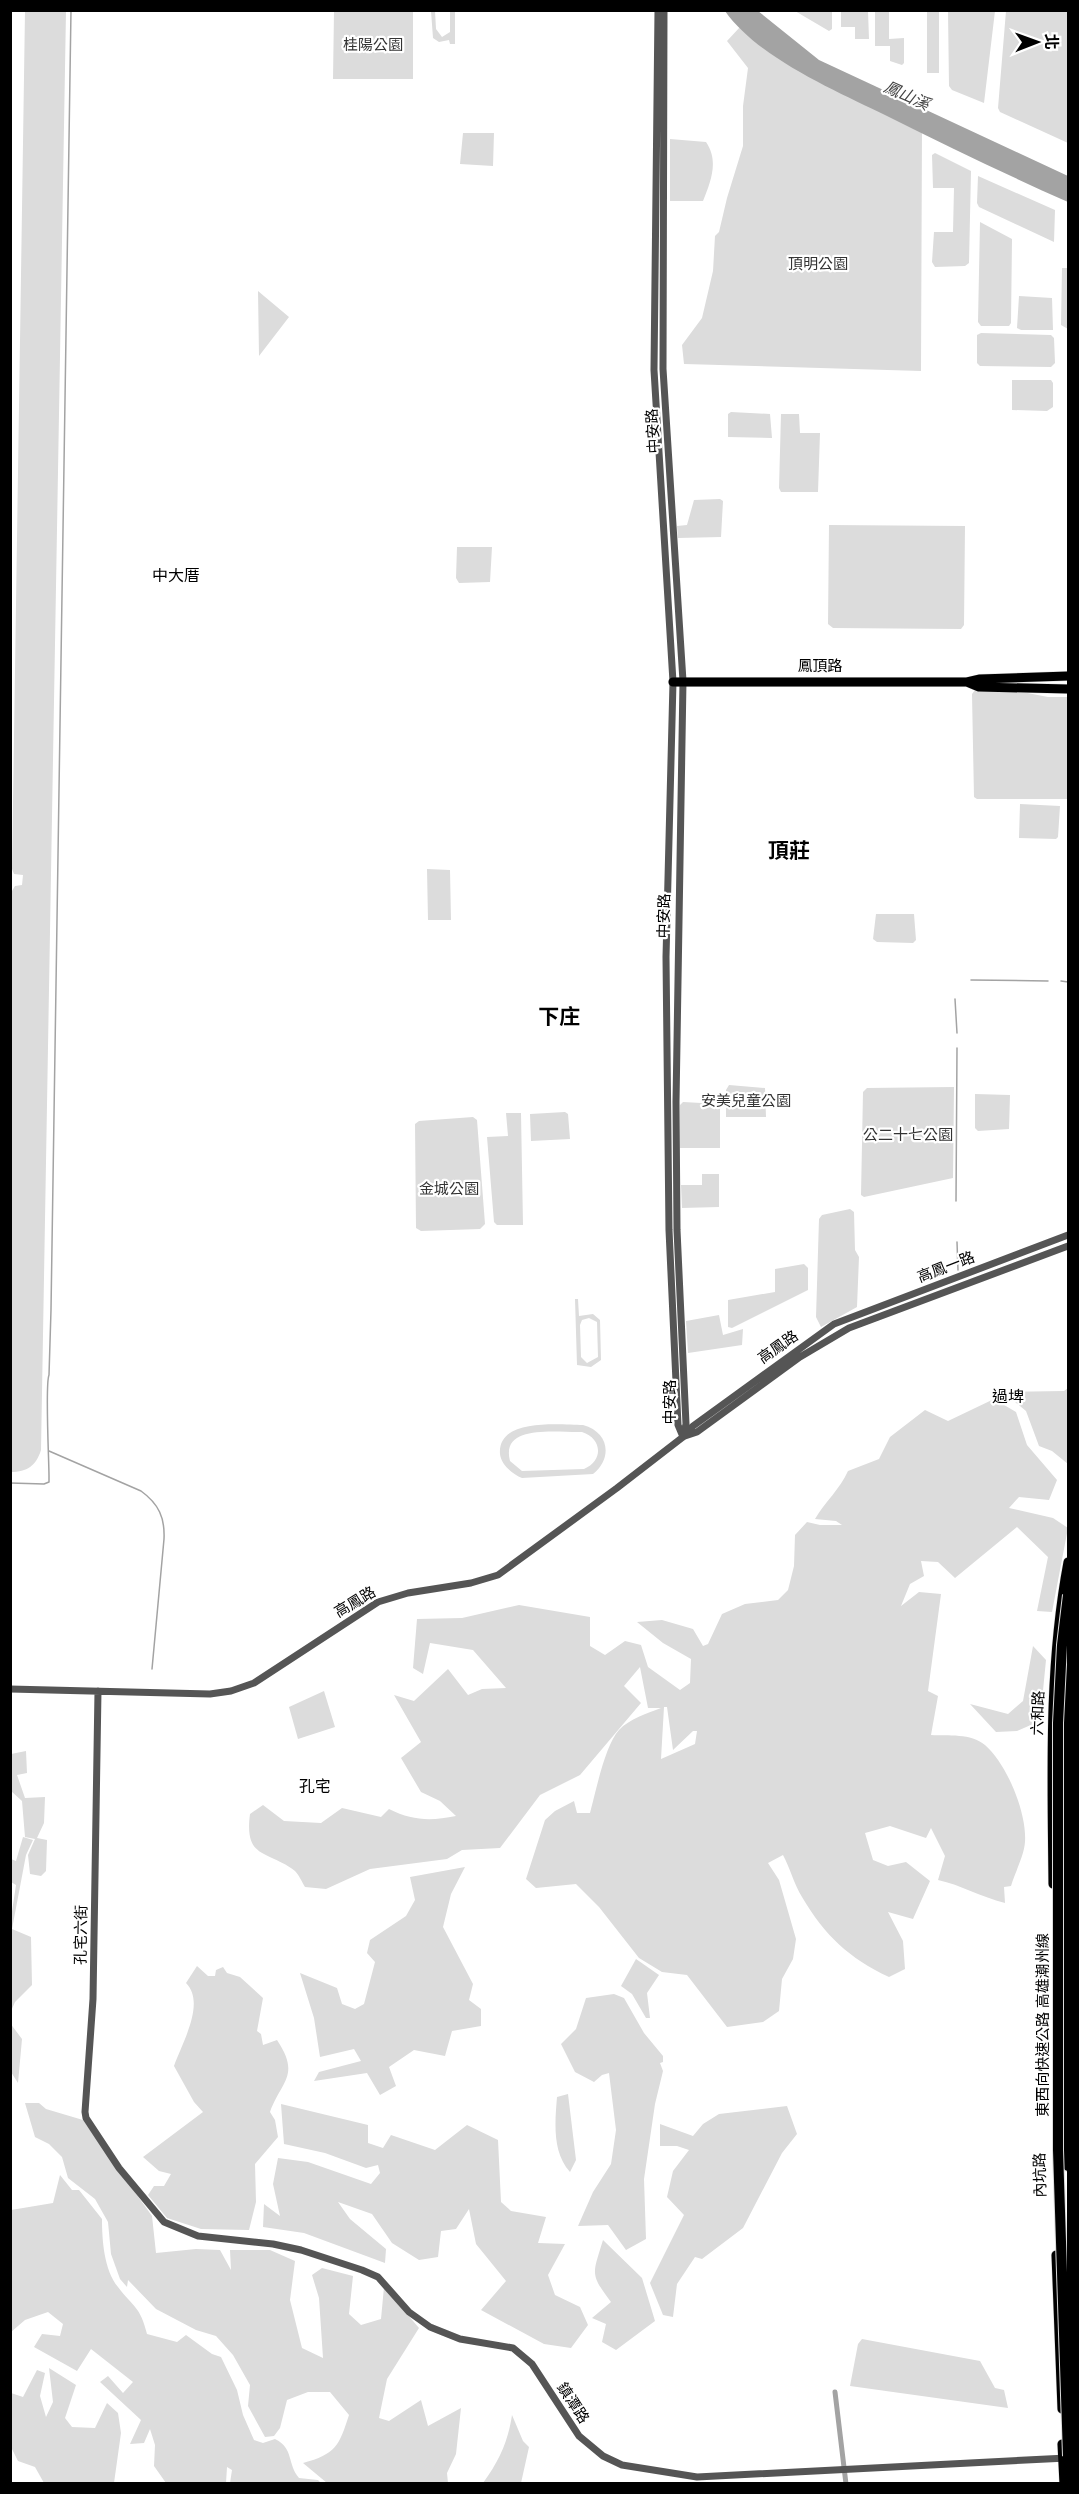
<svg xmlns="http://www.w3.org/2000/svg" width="1079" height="2494" font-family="Overpass,'Noto Sans TC',sans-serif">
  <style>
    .green { fill: #dcdcdc; fill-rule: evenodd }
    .water { fill: #a3a3a3 }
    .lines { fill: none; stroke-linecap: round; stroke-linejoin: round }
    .stream { stroke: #a3a3a3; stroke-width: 1.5 }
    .canal { stroke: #a3a3a3; stroke-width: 5 }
    .major-casing { stroke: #dbdbdb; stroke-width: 10 }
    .highway-casing { stroke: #dbdbdb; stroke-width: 12 }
    .minor { stroke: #555; stroke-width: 7 }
    .major { stroke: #000; stroke-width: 9 }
    .highway { stroke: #000; stroke-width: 10 }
    .highway-bridge-casing { stroke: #dbdbdb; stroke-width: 12; stroke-linecap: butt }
    .highway-bridge { stroke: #000; stroke-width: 10 }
    .labels { text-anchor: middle; stroke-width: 4.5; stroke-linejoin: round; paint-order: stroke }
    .park-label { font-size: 15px; fill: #333; stroke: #fff }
    .street-label { font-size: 15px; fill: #000; stroke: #fff }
    .water-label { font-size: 16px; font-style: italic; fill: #444; stroke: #fff }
    .neighbourhood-label { font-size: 16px; fill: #000; stroke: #fff }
    .district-label { font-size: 21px; font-weight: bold; fill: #000; stroke: #fff }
  </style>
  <rect width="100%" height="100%" fill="#fff"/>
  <path class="green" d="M 66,11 L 41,1450 C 36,1466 27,1472 11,1472 L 12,891 L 15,886 L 22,885 L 23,875 L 14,874 L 12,869 L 25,11 Z
    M 334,11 L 413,11 L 413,79 L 333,79 Z
    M 431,11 L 435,11 L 436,29 L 442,37 L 450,32 L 450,11 L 455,11 L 455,44 L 450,44 L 449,40 L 439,42 L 433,38 Z
    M 795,11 L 832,11 L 832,29 L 829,31 Z
    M 841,11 L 868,11 L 869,39 L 855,39 L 855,27 L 841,27 Z
    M 875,11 L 889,11 L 889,39 L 904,38 L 904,63 L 902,65 L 890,61 L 890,46 L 875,46 Z
    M 927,11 L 939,11 L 939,73 L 927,73 Z
    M 948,11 L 995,11 L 984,103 L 952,90 L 949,86 Z
    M 1006,11 L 1068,11 L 1068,143 L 1000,112 L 998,108 Z
    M 740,27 L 834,86 L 922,127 L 921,371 L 684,364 L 682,345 L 702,318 L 713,271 L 715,236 L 719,232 L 727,198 L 743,146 L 743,106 L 748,68 L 727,41 Z
    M 463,133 L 494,133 L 493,166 L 460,164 Z
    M 670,139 L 706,142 C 719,161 711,181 703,201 L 670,201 Z
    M 935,153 L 971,171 L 969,263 L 965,266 L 935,267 L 932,262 L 934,232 L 953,232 L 954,188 L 933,188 L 932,155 Z
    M 978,176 L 1055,210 L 1054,242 L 979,207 L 977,203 Z
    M 980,222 L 1012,239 L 1011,323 L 1009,326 L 981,326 L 978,322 Z
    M 1062,268 L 1068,268 L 1068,329 L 1061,325 Z
    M 258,291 L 289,317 L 259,356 Z
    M 1019,296 L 1052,298 L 1053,330 L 1021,330 L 1017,328 Z
    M 981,333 L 1051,335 L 1054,338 L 1055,363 L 1051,367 L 980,366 L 977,363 L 977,335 Z
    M 1012,380 L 1051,380 L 1053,383 L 1053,407 L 1047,411 L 1012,410 Z
    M 731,412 L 770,414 L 772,438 L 728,437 L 728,414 Z
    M 781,414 L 799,414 L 800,433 L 820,433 L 818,492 L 781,492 L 779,488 Z
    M 720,499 L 723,501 L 721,537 L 678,538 L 677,526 L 687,525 L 694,500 Z
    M 829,525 L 965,526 L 964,625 L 961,629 L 833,628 L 828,624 Z
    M 457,547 L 492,547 L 490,582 L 459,583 L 456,578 Z
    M 975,690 L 1017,691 L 1048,697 L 1068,697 L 1068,799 L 977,799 L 974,797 L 972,694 Z
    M 1020,804 L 1060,806 L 1058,837 L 1056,839 L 1019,838 Z
    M 427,869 L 450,870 L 451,920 L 428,920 Z
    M 876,914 L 914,914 L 916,940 L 913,943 L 877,942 L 873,939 Z
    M 729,1085 L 765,1088 L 766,1117 L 726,1117 L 726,1090 Z
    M 954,1087 L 953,1178 L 864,1197 L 861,1195 L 863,1092 L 867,1088 Z
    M 975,1094 L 1010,1095 L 1009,1129 L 978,1131 L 975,1128 Z
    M 683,1102 L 720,1104 L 720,1148 L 680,1148 L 680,1105 Z
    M 565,1112 L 568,1114 L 570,1139 L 531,1141 L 530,1114 Z
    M 506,1113 L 521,1113 L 523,1225 L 497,1225 L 494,1222 L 487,1137 L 508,1136 Z
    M 473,1117 L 477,1120 L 485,1224 L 480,1229 L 421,1231 L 416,1228 L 415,1124 L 419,1121 Z
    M 702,1174 L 719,1174 L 719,1207 L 682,1208 L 681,1185 L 702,1185 Z
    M 850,1209 L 854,1212 L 855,1250 L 859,1257 L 857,1307 L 821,1327 L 816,1317 L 819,1219 L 822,1215 Z
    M 804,1264 L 808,1268 L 808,1290 L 732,1328 L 728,1327 L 728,1300 L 775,1292 L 775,1269 Z
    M 575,1299 L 578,1299 L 579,1316 L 593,1314 L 600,1320 L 601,1360 L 591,1367 L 577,1365 ZM 589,1318 L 597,1322 L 598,1357 L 587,1363 L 581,1357 L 580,1325 L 582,1320 Z
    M 719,1315 L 723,1335 L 743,1329 L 742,1345 L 688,1353 L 686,1321 Z
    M 1068,1388 L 1068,1464 L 1052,1451 L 1039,1446 L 1026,1411 L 1003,1392 L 1064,1391 Z
    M 994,1399 L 1016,1412 L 1027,1445 L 1057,1480 L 1049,1500 L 1019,1497 L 1009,1508 L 1053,1518 L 1068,1528 L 1052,1612 L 1037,1611 L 1048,1557 L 1017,1527 L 955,1578 L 938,1562 L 921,1561 L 924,1576 L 910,1584 L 901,1606 L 919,1592 L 941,1594 L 928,1691 L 938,1696 L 931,1735 C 948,1736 971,1733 985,1745 C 1007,1764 1027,1813 1025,1842 C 1024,1856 1015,1872 1011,1886 L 1004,1887 L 1005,1903 C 981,1897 961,1885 938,1880 L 945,1856 L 931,1828 L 926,1838 L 890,1826 L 865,1833 L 873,1860 L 888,1866 L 906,1862 L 930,1881 L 913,1919 L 888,1912 L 903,1941 L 905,1969 L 889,1977 C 849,1958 825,1936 802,1897 C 794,1884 790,1868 783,1855 L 768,1863 L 779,1880 L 796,1939 L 793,1959 L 782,1979 L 779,2011 L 763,2022 L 727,2027 L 687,1975 L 662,1972 L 639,1958 L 599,1907 L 576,1884 L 536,1888 L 526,1879 L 545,1820 L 555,1811 L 574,1801 L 577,1813 L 590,1813 C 596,1791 605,1745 619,1730 C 629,1719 648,1713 661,1708 L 648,1708 L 640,1667 L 624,1686 L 641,1703 L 580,1775 L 540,1795 L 500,1848 L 462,1850 L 447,1859 L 370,1869 L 326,1889 L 305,1887 C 302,1882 299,1875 295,1871 C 268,1850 244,1860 250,1814 L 263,1805 L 284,1821 L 321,1823 L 342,1808 L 381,1817 L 389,1809 C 413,1821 431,1821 456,1816 L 440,1801 L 421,1792 L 401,1758 L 421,1742 L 394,1695 L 414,1701 L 448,1669 L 468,1695 L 482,1689 L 506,1688 L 473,1650 L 430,1643 L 423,1674 L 413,1668 L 417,1619 L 462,1618 L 519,1605 L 590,1617 L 590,1646 L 605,1655 L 625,1641 L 641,1645 L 648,1667 L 680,1690 L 690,1683 L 691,1659 L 663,1643 L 637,1622 L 662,1620 L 693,1629 L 703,1646 L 708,1644 L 722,1614 L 745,1604 L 778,1600 L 788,1590 L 794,1566 L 795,1535 L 807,1522 L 820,1525 L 842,1525 L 836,1521 L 815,1519 C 825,1502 840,1489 848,1471 L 879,1459 L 890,1437 L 925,1410 L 948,1421 ZM 667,1707 L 673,1750 L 693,1731 L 697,1731 L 695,1744 L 661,1759 L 664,1707 Z
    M 583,1425 C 609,1432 613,1458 593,1474 L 522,1478 C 513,1474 501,1465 500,1454 C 497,1417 561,1425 583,1425 ZM 582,1432 C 602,1438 604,1461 584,1469 L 522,1471 L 510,1461 C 500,1423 559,1433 582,1432 Z
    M 1033,1646 L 1046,1660 L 1040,1721 L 1017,1731 L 996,1732 L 970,1704 L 1008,1714 L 1023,1701 Z
    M 324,1691 L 335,1727 L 298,1739 L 289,1707 Z
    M 26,1751 L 27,1773 L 17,1775 L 25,1798 L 45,1797 L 44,1823 L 37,1838 L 47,1840 L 46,1871 L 41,1876 L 30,1874 L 28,1855 L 35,1839 L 25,1837 L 22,1801 L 11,1791 L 11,1754 Z
    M 23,1837 L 33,1840 L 26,1855 L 12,1929 L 31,1937 L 32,1985 L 15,2002 L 11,2011 L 11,1918 L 16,1885 L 11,1882 L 11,1859 L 16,1861 Z
    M 465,1867 L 451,1894 L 443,1927 L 473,1984 L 469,2000 L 481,2009 L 481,2026 L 452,2031 L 445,2056 L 414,2050 L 389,2067 L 396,2086 L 380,2095 L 367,2073 L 314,2081 L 319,2072 L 361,2061 L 354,2049 L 320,2057 L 314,2018 L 300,1973 L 337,1988 L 342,2004 L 355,2009 L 364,2004 L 375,1962 L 367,1953 L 370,1940 L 406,1916 L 415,1900 L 410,1877 Z
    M 636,1959 L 659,1975 L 647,1993 L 650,2018 L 646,2018 L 632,1994 L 621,1986 Z
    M 197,1966 L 208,1976 L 215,1976 L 216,1970 L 223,1967 L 227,1973 L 240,1977 L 263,1998 L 257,2031 L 261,2034 L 263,2045 L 277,2040 C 301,2076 281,2081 270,2112 L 275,2120 L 278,2137 L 255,2164 L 256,2202 L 249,2230 L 201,2229 L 167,2218 L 148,2195 L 154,2186 L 164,2186 L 171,2174 L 159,2171 L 143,2157 L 203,2112 L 194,2102 L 174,2066 C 182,2043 206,2003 186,1983 Z
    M 614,1994 L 624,1998 L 644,2033 L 663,2056 L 663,2062 L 660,2063 L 663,2071 L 655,2104 L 644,2179 L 646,2239 L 626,2250 L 608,2225 L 578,2226 L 593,2192 L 611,2164 L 616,2130 L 609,2073 L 602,2075 L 594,2082 L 575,2072 L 561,2044 L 576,2029 L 586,1998 Z
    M 10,2023 L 22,2039 L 18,2083 L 11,2072 Z
    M 568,2094 L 576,2160 L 570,2172 C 552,2152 555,2122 557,2097 Z
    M 25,2103 L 39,2103 L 46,2109 L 83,2120 L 152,2216 L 156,2253 L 196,2249 L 220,2250 L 231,2270 L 230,2250 L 270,2250 L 295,2261 L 290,2300 L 302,2348 L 323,2358 L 319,2298 L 312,2275 L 322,2268 L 353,2276 L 349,2314 L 361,2325 L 381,2319 L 384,2287 L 419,2328 L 387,2379 L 379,2418 L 389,2421 L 421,2400 L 428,2426 L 461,2408 L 456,2454 L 447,2473 L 448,2483 L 327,2483 L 303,2463 C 336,2454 339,2446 349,2415 L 330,2392 L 308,2392 L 287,2400 L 280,2428 L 274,2436 L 265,2437 L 248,2406 L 250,2385 L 233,2355 L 216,2336 L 196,2330 L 156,2309 L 128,2280 L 127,2287 L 120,2279 L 111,2254 L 108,2222 L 95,2199 L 68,2178 L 62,2157 L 49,2144 L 35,2137 Z
    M 281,2104 L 368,2125 L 368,2143 L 383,2148 L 391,2135 L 435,2150 L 467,2125 L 498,2140 L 501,2202 L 511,2211 L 546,2217 L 538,2243 L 565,2244 L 548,2275 L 555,2295 L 580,2307 L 588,2325 L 571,2348 L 544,2344 L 481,2310 L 506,2281 L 476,2244 L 469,2209 L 456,2229 L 441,2231 L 438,2257 L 419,2260 L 392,2243 L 372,2214 L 338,2202 L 350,2219 L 386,2249 L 385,2263 L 304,2233 L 263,2227 L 264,2204 L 280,2216 L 273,2184 L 278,2158 L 308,2162 L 371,2184 L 380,2173 L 378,2165 L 366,2168 L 325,2153 L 284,2144 Z
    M 787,2106 L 797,2134 L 782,2153 L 743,2228 L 702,2259 L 695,2257 L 677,2284 L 673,2317 L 663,2315 L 650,2283 L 684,2215 L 667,2197 L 673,2171 L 689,2150 L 677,2146 L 660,2146 L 660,2124 L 693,2136 L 703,2124 L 719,2114 Z
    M 60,2175 L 72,2190 L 79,2190 L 102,2219 C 102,2240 104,2270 118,2287 C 134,2308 140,2306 147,2334 L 177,2342 L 186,2335 L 212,2354 L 221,2357 L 237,2390 L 243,2415 L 254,2440 L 263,2443 L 275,2439 C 294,2448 287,2464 299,2478 L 318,2480 L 321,2483 L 230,2483 L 232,2470 L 227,2467 L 226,2483 L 166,2483 L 154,2466 L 155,2445 L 150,2429 L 144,2443 L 130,2444 L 141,2420 L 100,2382 L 108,2376 L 123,2393 L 133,2382 L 91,2349 L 77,2371 L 34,2347 L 42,2334 L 60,2336 L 63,2324 L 48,2312 L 25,2320 L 11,2332 L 11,2210 L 53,2203 Z
    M 603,2240 L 642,2278 L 655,2321 L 616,2350 L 602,2342 L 606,2324 L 592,2318 L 611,2302 C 589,2273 593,2274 603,2240 Z
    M 862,2339 L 980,2361 L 995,2388 L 1004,2390 L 1008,2408 L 850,2386 L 858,2344 Z
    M 49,2368 L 76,2385 L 65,2418 L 72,2427 L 95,2428 L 107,2403 L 118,2413 L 121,2433 L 114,2483 L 44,2483 L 35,2467 L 18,2461 L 11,2447 L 11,2393 L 23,2397 L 37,2370 L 45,2373 L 40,2396 L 46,2417 L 53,2402 Z
    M 512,2415 L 523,2441 L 529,2447 L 521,2483 L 483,2483 C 499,2461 508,2442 512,2415 Z"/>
  <path class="water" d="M 725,11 L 758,11 L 819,60 L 1068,176 L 1068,202 C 1007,175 947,146 887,116 C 836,91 758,58 725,11 Z"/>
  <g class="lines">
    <path class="stream" d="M 971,980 L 1048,981
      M 1061,981 L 1068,982
      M 955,999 L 957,1033
      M 956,1201 L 957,1048
      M 957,1242 L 958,1270
      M 49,1451 L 141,1491 C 159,1504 165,1518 164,1539 L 152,1669
      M 10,1483 L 44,1484 L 49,1482 L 49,1476 C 49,1460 45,1384 49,1375 L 51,1310 L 71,10"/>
    <path class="canal" d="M 835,2392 L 846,2484"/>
    <g class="major-casing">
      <path id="major" d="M 673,682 L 967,682 L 980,679 L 1068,676
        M 967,682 L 979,687 L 1068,689
        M 1053,1884 C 1052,1776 1048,1668 1068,1562
        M 1056,2255 L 1062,2409
        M 1062,2444 L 1064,2484"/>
    </g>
    <g class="highway-casing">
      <path id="highway" d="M 1068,1643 L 1066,1723 L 1068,2166"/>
    </g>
    <path class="minor" d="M 658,10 L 654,370 L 673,682 L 666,957 L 669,1230 L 678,1425 L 683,1437
      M 664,10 L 663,369 L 683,681 L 676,1102 L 677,1230 L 686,1424 L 683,1437
      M 685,1436 L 697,1432 L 800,1357 L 849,1328 L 1068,1246
      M 10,1689 L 210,1694 L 231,1691 L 254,1683 L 378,1602 L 408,1593 L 471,1583 L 498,1575 L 617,1488 L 683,1437 L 693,1426 L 834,1324 L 1068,1235
      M 98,1691 L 93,1999 L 85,2112 L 86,2118 L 119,2168 L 164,2222 L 198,2236 L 273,2244 L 301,2250 L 362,2270 L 378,2277 L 409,2312 L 430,2327 L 460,2339 L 513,2348 L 532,2364 L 579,2436 L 603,2456 L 622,2465 L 697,2477 L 1067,2458"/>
    <use href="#major" class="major"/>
    <use href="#highway" class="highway"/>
    <g class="highway-bridge-casing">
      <path id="highway-bridge" d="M 1068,1595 L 1062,1645 L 1058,1723 L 1058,2150 L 1068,2456"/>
    </g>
    <use href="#highway-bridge" class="highway-bridge"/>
  </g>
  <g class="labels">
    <g class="park-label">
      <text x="373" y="50">桂陽公園</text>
      <text x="818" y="269">頂明公園</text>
      <text x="746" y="1106">安美兒童公園</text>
      <text x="908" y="1140">公二十七公園</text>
      <text x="449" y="1194">金城公園</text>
    </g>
    <g class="street-label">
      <text transform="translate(653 431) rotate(-93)" y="5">中安路</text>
      <text x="820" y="671">鳳頂路</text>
      <text transform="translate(664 916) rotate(-89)" y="5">中安路</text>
      <text transform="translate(946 1267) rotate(-21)" y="5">高鳳一路</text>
      <text transform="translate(778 1347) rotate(-35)" y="5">高鳳路</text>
      <text transform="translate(670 1402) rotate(-90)" y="5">中安路</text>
      <text transform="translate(355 1602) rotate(-31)" y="5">高鳳路</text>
      <text transform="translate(1038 1713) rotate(-88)" y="5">六和路</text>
      <text transform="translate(81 1935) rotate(-89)" y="5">孔宅六街</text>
      <text transform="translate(1043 2025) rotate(-90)" y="5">東西向快速公路 高雄潮州線</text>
      <text transform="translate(1040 2175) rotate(-91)" y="5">內坑路</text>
      <text transform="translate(573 2403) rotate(57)" y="5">鎮潭路</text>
    </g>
    <g class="water-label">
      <text transform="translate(907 95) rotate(24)" y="6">鳳山溪</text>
    </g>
    <g class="neighbourhood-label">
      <text x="176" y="581">中大厝</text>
      <text x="1008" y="1402">過埤</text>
      <text x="315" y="1792">孔宅</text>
    </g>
    <g class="district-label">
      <text x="789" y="858">頂莊</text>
      <text x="559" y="1024">下庄</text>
    </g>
  </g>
  <rect width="1079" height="2494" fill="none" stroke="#000000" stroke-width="24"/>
  <g transform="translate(1037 42) rotate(89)" stroke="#ffffff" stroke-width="4.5" paint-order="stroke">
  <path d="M0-4.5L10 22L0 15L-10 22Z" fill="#000000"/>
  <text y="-9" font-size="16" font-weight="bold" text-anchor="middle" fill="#000000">北</text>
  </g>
</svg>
